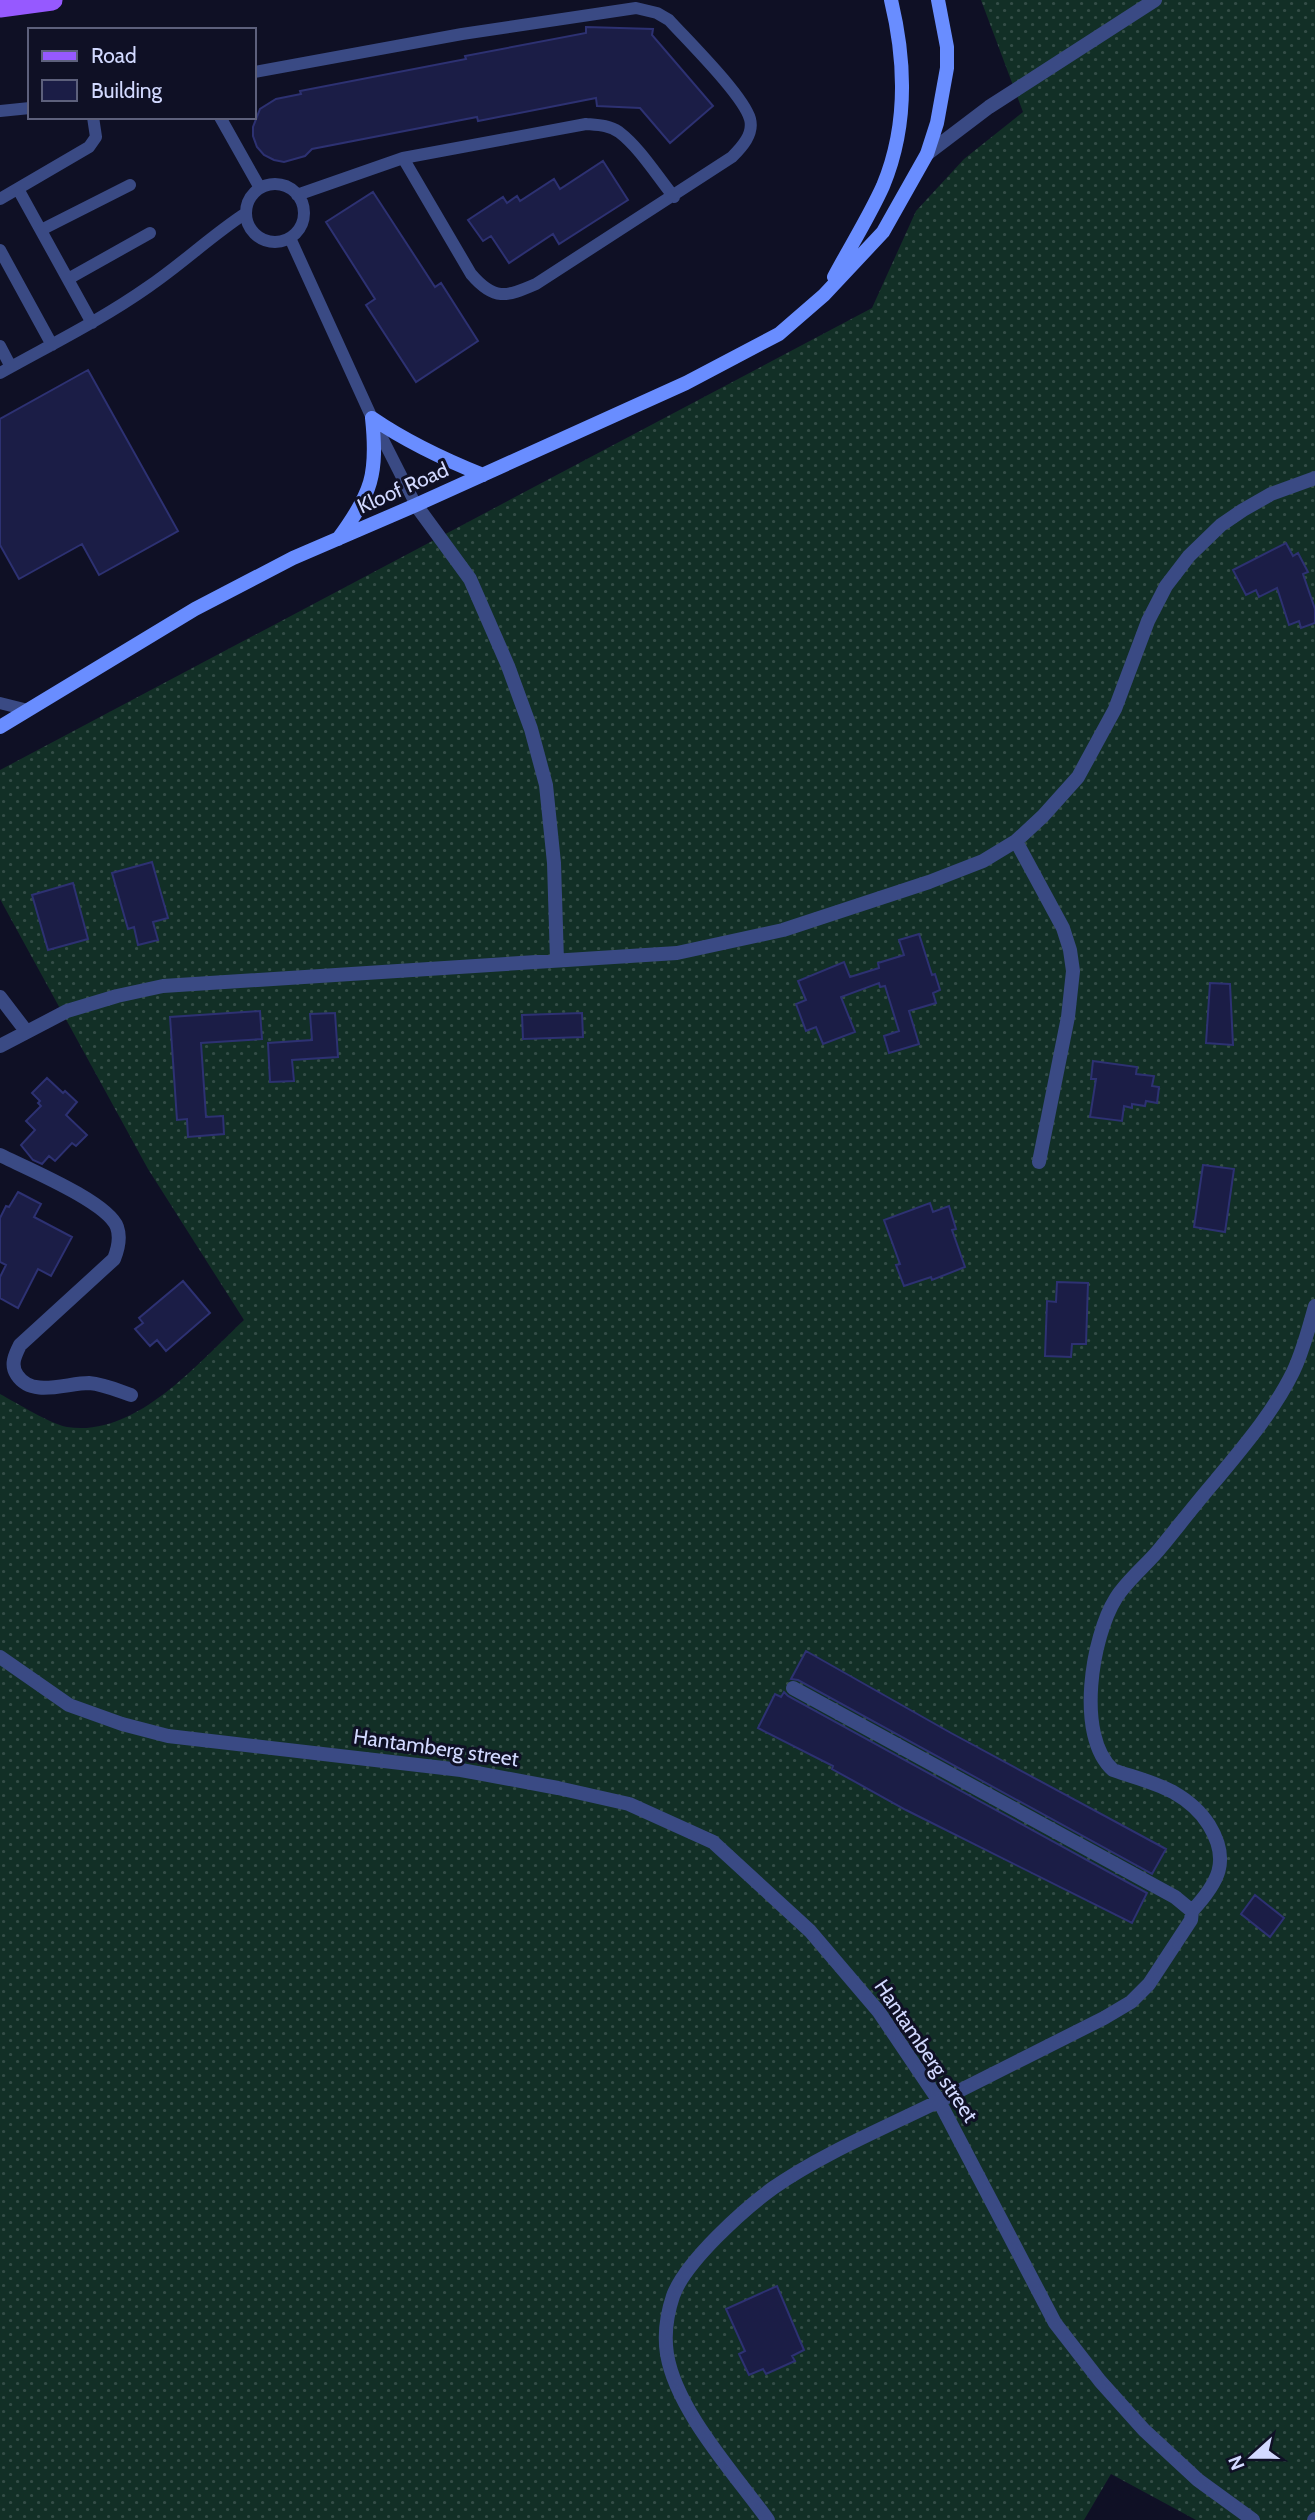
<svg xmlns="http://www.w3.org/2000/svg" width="1315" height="2520" font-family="Cabin,sans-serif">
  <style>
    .grass { fill: url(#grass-dots) }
    .building { fill: #1b1d46; stroke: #2d3172; stroke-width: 2 }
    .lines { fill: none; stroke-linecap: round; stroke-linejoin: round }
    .lane { stroke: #3a4a84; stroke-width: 12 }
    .street { stroke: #3a4a84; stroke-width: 14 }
    .secondary { stroke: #698dff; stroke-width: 14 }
    .primary { stroke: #9659ff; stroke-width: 21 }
    .labels { text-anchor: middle; stroke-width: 6; stroke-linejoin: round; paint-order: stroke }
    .street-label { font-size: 21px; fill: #d2d9ff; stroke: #0f1025 }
  </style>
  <defs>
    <pattern id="grass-dots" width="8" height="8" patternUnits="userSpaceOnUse" patternTransform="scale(1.75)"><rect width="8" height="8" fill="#122f26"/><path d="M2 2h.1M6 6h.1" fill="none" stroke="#344d47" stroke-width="1.8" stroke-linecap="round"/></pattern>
  </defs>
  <rect width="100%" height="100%" fill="#0f1025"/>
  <path class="grass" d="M 981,0 L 1315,0 L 1315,2520 L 1196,2520 L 1111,2474 L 1084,2520 L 0,2520 L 0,1394 C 17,1403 50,1424 67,1427 C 136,1438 198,1363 244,1320 L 148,1169 L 0,899 L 0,770 L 872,308 L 916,211 L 964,159 L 1023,112 Z"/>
  <path class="building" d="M 586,27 L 653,29 L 652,35 L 713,106 L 670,143 L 640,108 L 597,106 L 596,98 L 478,121 L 477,117 L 312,149 L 305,156 L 284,162 L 274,160 L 264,155 L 257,147 L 253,136 L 253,127 L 260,109 L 276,99 L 301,94 L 300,91 L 466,59 L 465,56 L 586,33 Z
    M 603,161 L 628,200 L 559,244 L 553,234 L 509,263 L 491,236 L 483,241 L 468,220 L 503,197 L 507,203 L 517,196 L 520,201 L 554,179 L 560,189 Z
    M 373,192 L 435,287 L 441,283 L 478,341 L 416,382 L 366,305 L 375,299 L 326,222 Z
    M 88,370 L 178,531 L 99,575 L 82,544 L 19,579 L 0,545 L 0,419 Z
    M 1286,543 L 1293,556 L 1298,553 L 1308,572 L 1303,574 L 1315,609 L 1315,623 L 1301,628 L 1299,621 L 1289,625 L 1277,588 L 1259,597 L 1256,590 L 1246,595 L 1233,570 Z
    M 152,862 L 168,918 L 153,922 L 158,940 L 138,945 L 134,927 L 128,929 L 112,873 Z
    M 73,883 L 88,939 L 48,950 L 32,895 Z
    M 919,934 L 932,975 L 935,974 L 940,990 L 933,993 L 936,1003 L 909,1011 L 919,1044 L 889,1053 L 884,1036 L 899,1031 L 885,986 L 880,987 L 879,983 L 841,997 L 855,1032 L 823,1044 L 816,1027 L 806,1031 L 796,1004 L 806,1000 L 798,981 L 844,962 L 850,977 L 879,968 L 878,963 L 904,955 L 899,940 Z
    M 1210,983 L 1230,984 L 1233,1045 L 1206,1043 Z
    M 260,1011 L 262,1039 L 201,1043 L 206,1117 L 223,1116 L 224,1134 L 188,1137 L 187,1119 L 177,1120 L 170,1017 Z
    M 335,1013 L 338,1057 L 292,1060 L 294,1081 L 270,1082 L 268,1043 L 312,1040 L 310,1014 Z
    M 582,1013 L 583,1037 L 523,1039 L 522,1015 Z
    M 1093,1061 L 1137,1067 L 1136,1074 L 1154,1076 L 1152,1086 L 1159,1087 L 1157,1103 L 1146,1101 L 1145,1106 L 1132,1104 L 1132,1108 L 1124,1106 L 1122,1121 L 1090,1117 L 1096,1079 L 1091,1079 Z
    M 47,1078 L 63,1093 L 65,1091 L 77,1102 L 66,1115 L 87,1135 L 76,1146 L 72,1143 L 55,1161 L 49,1156 L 42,1164 L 33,1160 L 21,1145 L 35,1130 L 26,1121 L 41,1106 L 38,1103 L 40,1101 L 32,1093 Z
    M 1203,1165 L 1234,1169 L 1225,1232 L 1194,1227 Z
    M 18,1192 L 41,1204 L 34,1217 L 72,1237 L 51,1276 L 38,1269 L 18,1308 L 0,1298 L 0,1277 L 6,1265 L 0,1262 L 0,1218 L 6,1206 L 9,1207 Z
    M 930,1203 L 933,1212 L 949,1206 L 956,1229 L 952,1230 L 965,1267 L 932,1280 L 931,1277 L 904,1286 L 896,1265 L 900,1264 L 884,1220 Z
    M 183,1281 L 210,1313 L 166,1351 L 157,1340 L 150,1346 L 135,1329 L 143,1323 L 139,1318 Z
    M 1057,1282 L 1088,1283 L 1086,1344 L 1072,1344 L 1071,1357 L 1045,1356 L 1047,1301 L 1056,1302 Z
    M 806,1651 L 951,1733 L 1166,1849 L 1152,1874 L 798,1680 L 791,1679 Z
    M 784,1692 L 788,1696 L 1147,1893 L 1132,1923 L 906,1810 L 832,1769 L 833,1766 L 758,1728 L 775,1694 L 781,1697 Z
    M 1255,1895 L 1284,1918 L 1270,1937 L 1241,1914 Z
    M 777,2286 L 804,2350 L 792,2356 L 795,2361 L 766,2374 L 763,2369 L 749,2375 L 739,2354 L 745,2351 L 726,2309 Z"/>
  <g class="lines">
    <path class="lane" d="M 254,72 L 462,34 L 636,8 L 657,13 L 669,20 C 688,41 743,95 750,119 C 754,134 742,147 732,157 L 536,284 C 506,297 494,301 471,274 L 403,158
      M 0,111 L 30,108
      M 220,117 L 260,188
      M246 213a29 29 0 1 1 58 0a29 29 0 1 1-58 0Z
      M 18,189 L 92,323
      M 297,195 L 403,158 L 586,124 C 598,125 609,125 619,132 C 640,148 657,176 674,197
      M 0,199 L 89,147 L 96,137 L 93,117
      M 41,230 L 130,185
      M 290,238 L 372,418 L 416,505
      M 0,250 L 52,345
      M 68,279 L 150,233
      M 0,346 L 11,367
      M 0,373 C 50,345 101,320 148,287 C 182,264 212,235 246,213
      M 0,703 L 28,710"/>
    <path class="street" d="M 927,154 L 989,107 L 1155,0
      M 416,505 L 470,579 L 508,666 L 531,729 L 546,785 L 554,863 L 557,961
      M 1016,841 L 1063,928 L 1070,950 L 1073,971 L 1068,1017 L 1039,1162
      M 0,997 L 26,1031
      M 0,1046 L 67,1011 L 117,996 L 163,986 L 677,953 L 783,930 L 929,882 L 983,861 L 1016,841 L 1043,816 L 1078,777 L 1115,709 L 1148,621 L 1166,586 L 1189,556 L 1221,525 L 1243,510 L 1271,494 L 1315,478
      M 0,1155 C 26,1168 108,1202 117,1227 C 121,1238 118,1249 114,1259 L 20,1345 C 15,1355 10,1365 17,1375 C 32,1398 66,1383 89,1383 C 103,1384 117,1390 131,1395
      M 0,1657 L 69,1705 L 122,1724 L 168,1736 L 461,1770 L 558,1788 L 629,1804 L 713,1842 L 810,1931 L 879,2012 L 939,2101 L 1055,2323 L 1100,2381 L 1144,2430 L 1198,2480 L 1253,2520
      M 1192,1911 C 1218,1883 1231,1861 1209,1825 C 1201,1812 1187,1800 1173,1792 C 1154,1782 1133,1777 1113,1770 C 1075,1736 1092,1636 1116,1598 C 1128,1579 1148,1564 1162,1546 C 1180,1524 1197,1502 1216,1480 C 1244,1446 1274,1411 1293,1372 C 1303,1351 1309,1328 1315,1306
      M 768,2520 C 734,2473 676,2410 667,2354 C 664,2335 667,2314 673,2296 C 685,2262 744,2209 773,2188 C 823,2153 889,2126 943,2099 C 997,2072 1050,2045 1104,2018 L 1131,2002 L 1149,1984 L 1191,1920 L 1192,1911 L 1175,1897 L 793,1688
      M 1314,2520 L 1315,2519"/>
    <path class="secondary" d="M 834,277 C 850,247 869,217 883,186 C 908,126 906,62 891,0
      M 372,418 C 407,442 443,459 483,475
      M 338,539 C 372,493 378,474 372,418
      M 0,727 L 195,609 L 293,558 L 416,505 L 686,383 L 779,334 L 824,295 L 883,232 L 927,154 L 937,123 L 947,68 L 947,47 L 938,0"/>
    <path class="primary" d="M 0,7 L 52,0"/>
  </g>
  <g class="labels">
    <g class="street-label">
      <text transform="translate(403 488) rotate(-24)" y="7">Kloof Road</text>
      <text transform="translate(436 1748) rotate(8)" y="7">Hantamberg street</text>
      <text transform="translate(926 2051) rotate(56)" y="7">Hantamberg street</text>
    </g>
  </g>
  <rect x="28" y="28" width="228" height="91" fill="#0f1025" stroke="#5d607c" stroke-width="2"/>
  <rect x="42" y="51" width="35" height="10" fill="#9659ff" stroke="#5d607c" stroke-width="2"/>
  <text x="91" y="63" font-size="21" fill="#d2d9ff">Road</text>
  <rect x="42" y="80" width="35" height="21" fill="#1b1d46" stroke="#5d607c" stroke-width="2"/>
  <text x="91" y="98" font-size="21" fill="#d2d9ff">Building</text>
  <g transform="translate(1252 2457) rotate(249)" stroke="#0f1025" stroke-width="5" paint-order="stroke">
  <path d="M0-5L12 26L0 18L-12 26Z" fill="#d2d9ff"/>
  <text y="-10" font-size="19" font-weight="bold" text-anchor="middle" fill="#d2d9ff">N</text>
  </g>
</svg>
